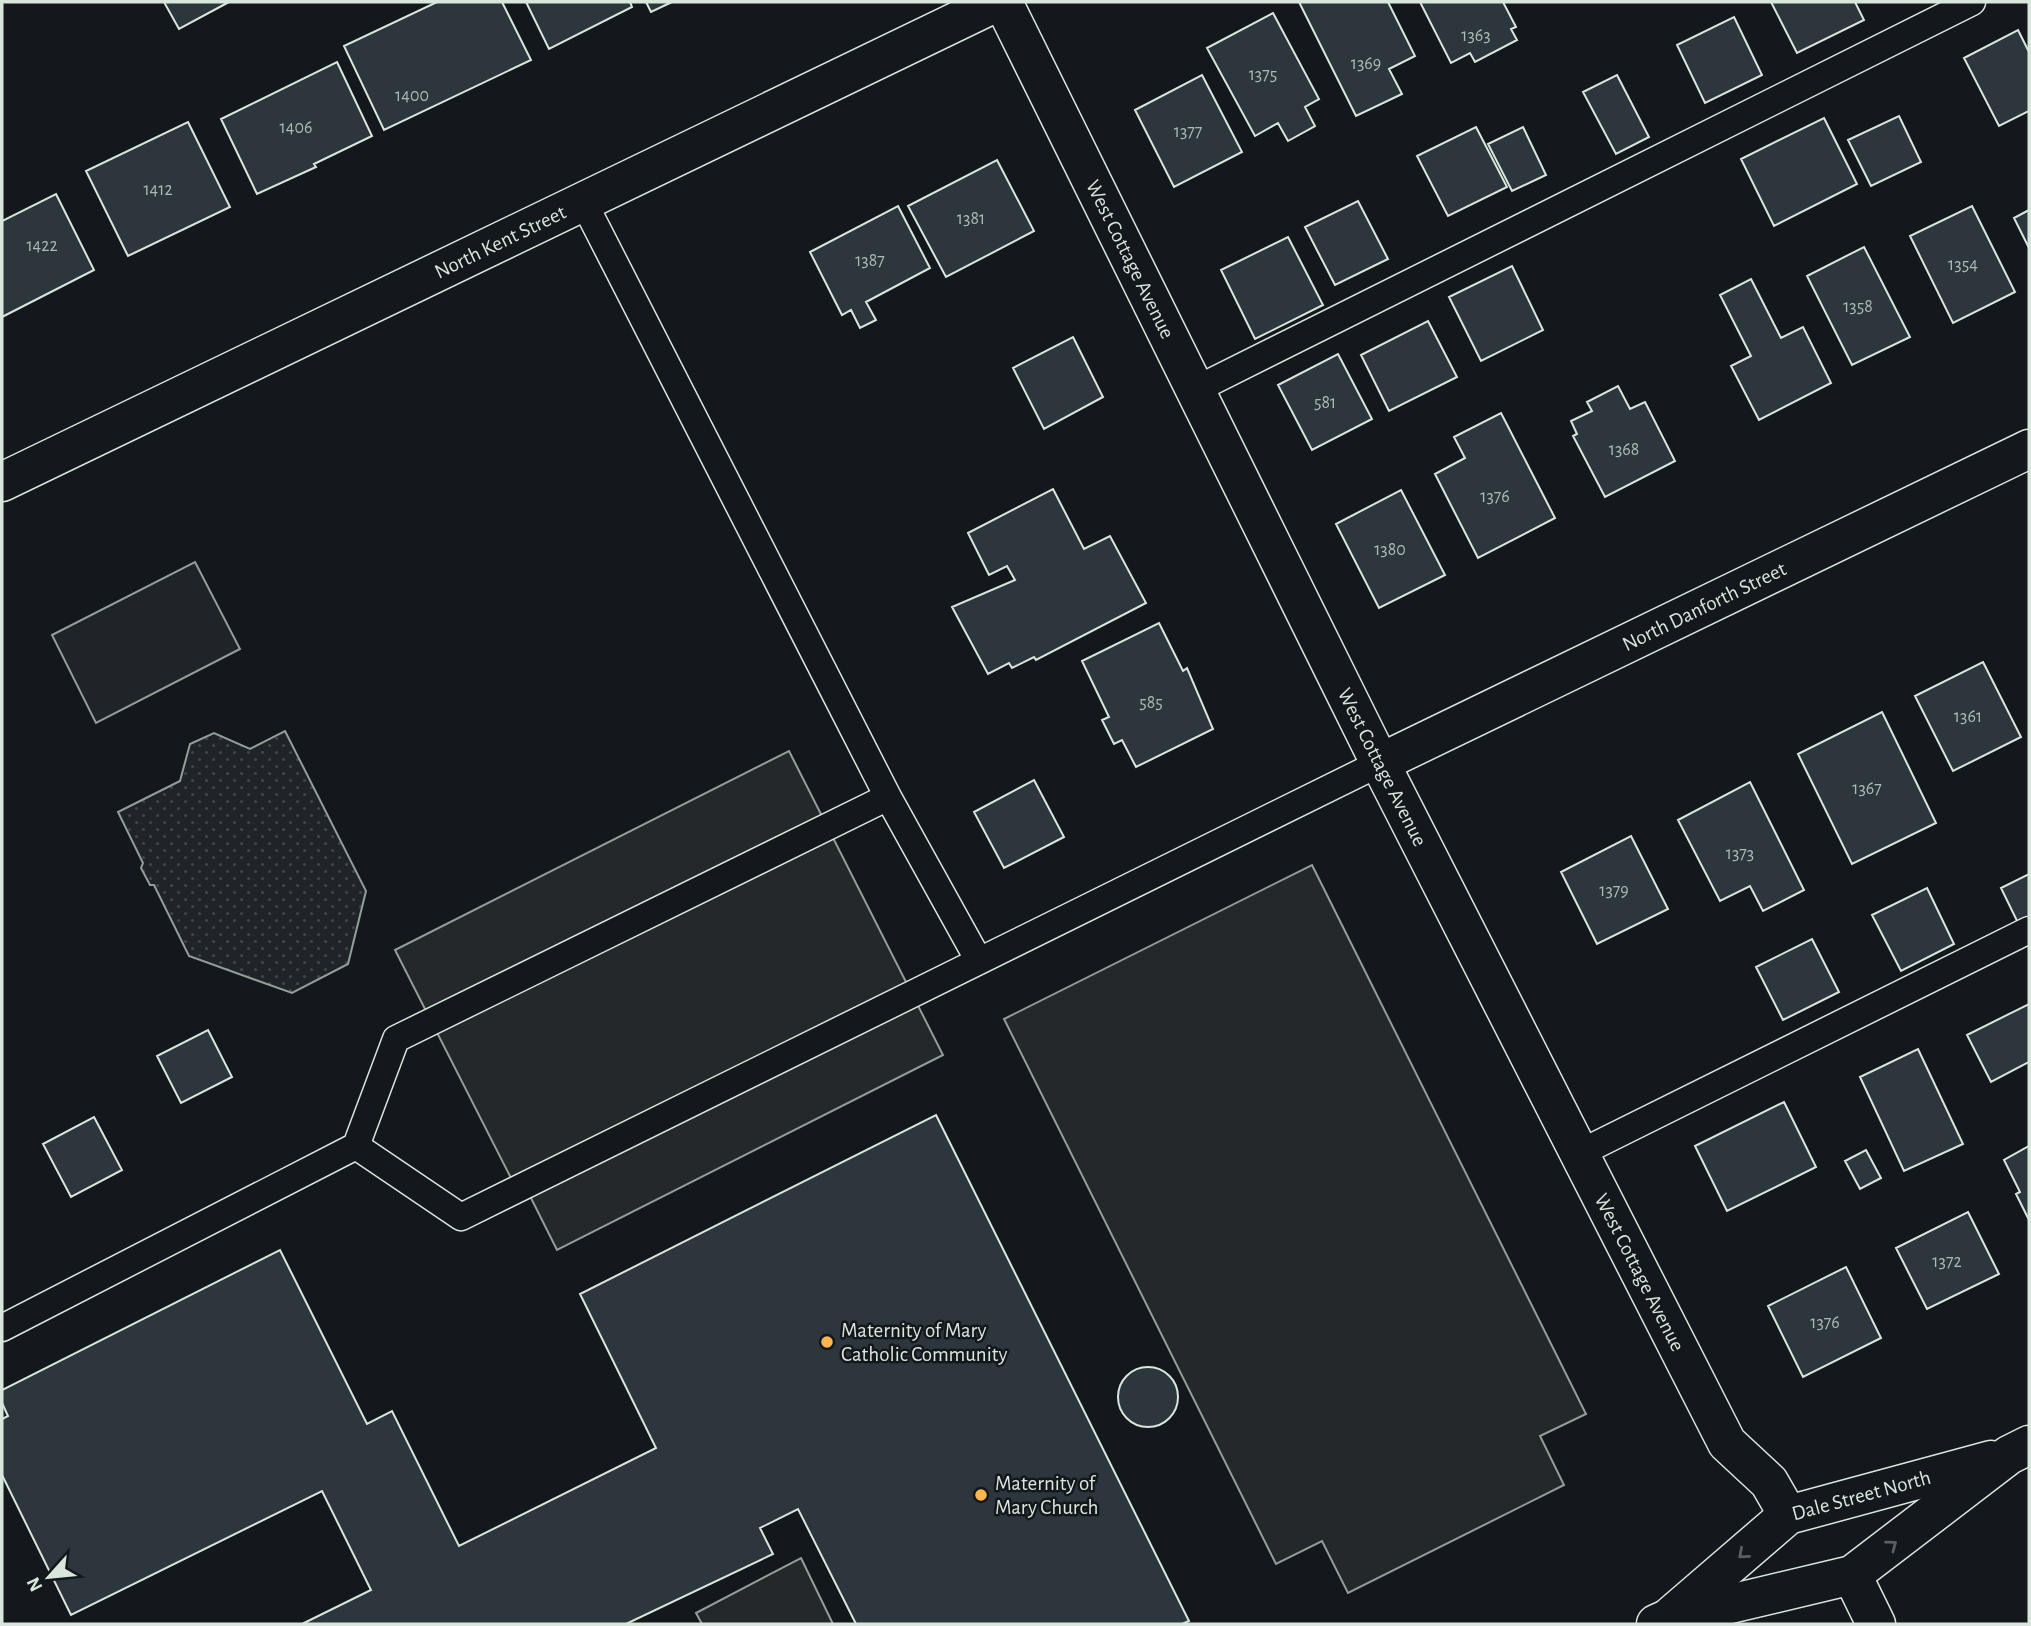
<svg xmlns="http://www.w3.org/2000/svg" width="2031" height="1626" font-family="'Alegreya Sans',sans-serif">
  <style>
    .green { fill: url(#green-dots); stroke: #939e99; stroke-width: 2 }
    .pitch { fill: #202428; stroke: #939e99; stroke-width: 2 }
    .parking { fill: #24282b; stroke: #939e99; stroke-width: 2 }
    .building { fill: #2c363c; stroke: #d8e6dc; stroke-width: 2 }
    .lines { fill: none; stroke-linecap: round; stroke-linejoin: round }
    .lane-casing { stroke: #d8e6dc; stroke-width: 29 }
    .street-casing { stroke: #d8e6dc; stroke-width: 41 }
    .secondary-casing { stroke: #d8e6dc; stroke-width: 41 }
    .lane { stroke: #14181c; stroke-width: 26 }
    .street { stroke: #14181c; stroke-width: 38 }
    .secondary { stroke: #14181c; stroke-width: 38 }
    .oneway { stroke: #59605f }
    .poi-dot { fill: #ffb74d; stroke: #14181c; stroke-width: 2.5 }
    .labels { text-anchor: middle; stroke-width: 5; stroke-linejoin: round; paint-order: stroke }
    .number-label { font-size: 18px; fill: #adbab4 }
    .street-label { font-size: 21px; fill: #d8e6dc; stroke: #14181c }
    .poi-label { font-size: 21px; fill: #d8e6dc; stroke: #14181c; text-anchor: start }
  </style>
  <defs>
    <pattern id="green-dots" width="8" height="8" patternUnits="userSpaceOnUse" patternTransform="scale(1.75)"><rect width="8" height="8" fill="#202428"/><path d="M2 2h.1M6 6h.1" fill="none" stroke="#404447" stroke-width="1.8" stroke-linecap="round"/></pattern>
  </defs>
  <rect width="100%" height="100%" fill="#14181c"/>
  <path class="green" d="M 285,731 L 366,891 L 348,964 L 292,993 L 189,956 L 154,885 L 150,885 L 141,868 L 143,863 L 118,812 L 180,781 L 190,744 L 214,733 L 250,749 Z"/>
  <path class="pitch" d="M 195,562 L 240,649 L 96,723 L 52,635 Z"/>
  <path class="parking" d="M 789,751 L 943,1055 L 557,1250 L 521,1178 L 513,1182 L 395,950 Z
    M 1312,865 L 1586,1414 L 1540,1436 L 1564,1485 L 1348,1593 L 1322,1541 L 1276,1564 L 1004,1019 Z
    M 801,1558 L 833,1624 L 702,1624 L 696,1613 Z"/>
  <path class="building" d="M 164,2 L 229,2 L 179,29 Z
    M 437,2 L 502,2 L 531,60 L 384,130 L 344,46 Z
    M 526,2 L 630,2 L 632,7 L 549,49 Z
    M 646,2 L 672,2 L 651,12 Z
    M 1299,2 L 1388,2 L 1415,56 L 1389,69 L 1402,94 L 1356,116 Z
    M 1420,2 L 1503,2 L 1516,27 L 1511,29 L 1517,40 L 1475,62 L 1470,53 L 1451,63 Z
    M 1771,2 L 1855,2 L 1864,20 L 1797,53 Z
    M 1273,13 L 1319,99 L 1305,107 L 1315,126 L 1288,141 L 1278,123 L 1255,136 L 1207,48 Z
    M 1734,17 L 1762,75 L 1705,103 L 1677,45 Z
    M 2018,30 L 2029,52 L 2029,111 L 1999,126 L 1964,58 Z
    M 337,62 L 372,136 L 314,164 L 316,167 L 257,194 L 221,119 Z
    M 1202,75 L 1242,152 L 1174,187 L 1135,110 Z
    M 1617,75 L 1649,137 L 1616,154 L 1583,92 Z
    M 1899,116 L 1921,162 L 1871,186 L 1848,140 Z
    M 1824,118 L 1857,184 L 1774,226 L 1741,159 Z
    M 188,122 L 230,207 L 128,256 L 86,171 Z
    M 1476,127 L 1507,187 L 1448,216 L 1417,156 Z
    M 1523,127 L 1546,175 L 1512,191 L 1488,144 Z
    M 997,160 L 1034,231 L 946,277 L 908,206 Z
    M 56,194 L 94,270 L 2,317 L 2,221 Z
    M 1358,201 L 1388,259 L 1335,285 L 1305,227 Z
    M 898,206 L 930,268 L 866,302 L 876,320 L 860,328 L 851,310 L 842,315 L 810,252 Z
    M 1972,206 L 2015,292 L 1953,323 L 1910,236 Z
    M 2029,210 L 2029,248 L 2014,218 Z
    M 1288,237 L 1323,305 L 1255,339 L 1221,270 Z
    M 1864,247 L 1910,337 L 1852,365 L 1807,276 Z
    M 1512,266 L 1543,330 L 1481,361 L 1449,297 Z
    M 1751,279 L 1781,338 L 1803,327 L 1831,383 L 1759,420 L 1731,366 L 1751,356 L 1720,295 Z
    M 1428,321 L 1457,377 L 1389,411 L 1361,355 Z
    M 1073,337 L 1103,397 L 1044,429 L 1013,368 Z
    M 1338,354 L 1372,419 L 1312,450 L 1278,385 Z
    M 1618,386 L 1630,409 L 1645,402 L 1675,461 L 1605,497 L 1573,436 L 1577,434 L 1571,421 L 1592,411 L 1587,402 Z
    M 1501,413 L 1555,518 L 1478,558 L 1435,474 L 1465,458 L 1454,437 Z
    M 1053,489 L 1084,549 L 1110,536 L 1146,603 L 1036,660 L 1034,657 L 1012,668 L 1009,663 L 988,674 L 952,607 L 1015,580 L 1007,566 L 989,575 L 968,533 Z
    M 1401,490 L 1445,575 L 1379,608 L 1336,524 Z
    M 1159,623 L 1183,671 L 1187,668 L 1213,729 L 1136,767 L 1122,740 L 1114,744 L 1102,720 L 1109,717 L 1082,661 Z
    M 1983,662 L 2021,737 L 1953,771 L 1915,696 Z
    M 1882,712 L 1936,823 L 1852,864 L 1798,754 Z
    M 1034,780 L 1064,837 L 1004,868 L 974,812 Z
    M 1750,782 L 1804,890 L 1763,911 L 1750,886 L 1720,901 L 1678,820 Z
    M 1631,836 L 1668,909 L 1597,944 L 1561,872 Z
    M 2029,874 L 2029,920 L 2019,925 L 2001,888 Z
    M 1927,888 L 1954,944 L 1901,971 L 1872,915 Z
    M 1812,939 L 1839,992 L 1783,1020 L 1756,967 Z
    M 2029,1004 L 2029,1062 L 1991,1082 L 1967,1035 Z
    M 208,1030 L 232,1077 L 181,1103 L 157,1056 Z
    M 1918,1049 L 1963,1144 L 1904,1171 L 1860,1077 Z
    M 1784,1102 L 1816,1167 L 1727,1211 L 1695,1146 Z
    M 936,1115 L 1189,1621 L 1182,1624 L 856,1624 L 798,1509 L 760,1528 L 773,1554 L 626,1624 L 302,1624 L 371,1590 L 322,1491 L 71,1615 L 2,1475 L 2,1419 L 8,1416 L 2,1403 L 2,1390 L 280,1250 L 367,1424 L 392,1411 L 459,1546 L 656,1448 L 580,1294 Z
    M 94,1117 L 122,1170 L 71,1197 L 43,1144 Z
    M 2029,1146 L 2029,1220 L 2016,1194 L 2020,1192 L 2004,1160 Z
    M 1866,1150 L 1881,1178 L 1860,1189 L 1845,1161 Z
    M 1968,1212 L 1999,1274 L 1927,1309 L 1896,1248 Z
    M 1846,1267 L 1881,1338 L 1803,1377 L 1768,1306 Z
    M1118 1397a30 30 0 1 1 60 0a30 30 0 1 1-60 0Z"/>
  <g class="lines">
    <g class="lane-casing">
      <path id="lane" d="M 1195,390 L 1972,2
        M 888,797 L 979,961
        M 356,1146 L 461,1217 L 1380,763
        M 1580,1153 L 2029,930
        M 2,1328 L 356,1146 L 396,1039 L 888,797 L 584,203"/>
    </g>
    <g class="street-casing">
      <g id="street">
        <path id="s1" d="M 1003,2 L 1380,763 L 1727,1443 L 1769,1482 L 1788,1515"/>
        <path id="s2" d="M 2,482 L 997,2"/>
        <path id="s3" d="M 1380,763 L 2029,449"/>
        <path d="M 1852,1575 L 1876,1624"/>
      </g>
    </g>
    <g class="secondary-casing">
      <g id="secondary">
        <path id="s4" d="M 1672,1615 L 1788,1515 L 1991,1460"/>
        <path d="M 1656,1624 L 1667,1619 L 1852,1575 L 2009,1455 L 2029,1445"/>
      </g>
    </g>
    <use href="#lane" class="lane"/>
    <use href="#street" class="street"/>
    <use href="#secondary" class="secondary"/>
  </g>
  <defs><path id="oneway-chevron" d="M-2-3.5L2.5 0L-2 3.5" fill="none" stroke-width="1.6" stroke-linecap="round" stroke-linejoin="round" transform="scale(1.75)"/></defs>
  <g class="oneway">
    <use href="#oneway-chevron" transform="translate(1892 1545) rotate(-37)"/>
    <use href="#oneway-chevron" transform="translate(1743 1554) rotate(139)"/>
  </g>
  <g class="poi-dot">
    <circle cx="827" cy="1342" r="7"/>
    <circle cx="981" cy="1495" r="7"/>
  </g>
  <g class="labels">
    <g class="number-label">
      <text x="1476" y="41">1363</text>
      <text x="1366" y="69">1369</text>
      <text x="1263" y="80">1375</text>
      <text x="412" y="101">1400</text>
      <text x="296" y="133">1406</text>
      <text x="1188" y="137">1377</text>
      <text x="158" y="195">1412</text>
      <text x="971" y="224">1381</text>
      <text x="42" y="251">1422</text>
      <text x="870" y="266">1387</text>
      <text x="1963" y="270">1354</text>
      <text x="1858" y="312">1358</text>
      <text x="1325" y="408">581</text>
      <text x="1624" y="455">1368</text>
      <text x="1495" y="502">1376</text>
      <text x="1390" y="555">1380</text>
      <text x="1151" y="708">585</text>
      <text x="1968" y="722">1361</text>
      <text x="1867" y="794">1367</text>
      <text x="1740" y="859">1373</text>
      <text x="1614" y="896">1379</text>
      <text x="1947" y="1267">1372</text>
      <text x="1825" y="1328">1376</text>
    </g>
    <g class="street-label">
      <text dy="7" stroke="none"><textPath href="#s2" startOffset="553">North Kent Street</textPath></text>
      <text dy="7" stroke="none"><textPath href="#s1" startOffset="287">West Cottage Avenue</textPath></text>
      <text dy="7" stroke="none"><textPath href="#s3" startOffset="360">North Danforth Street</textPath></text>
      <text dy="7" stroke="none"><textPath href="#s1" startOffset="854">West Cottage Avenue</textPath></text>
      <text dy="7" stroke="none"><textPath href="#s1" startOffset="1421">West Cottage Avenue</textPath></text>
      <text dy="7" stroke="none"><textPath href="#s4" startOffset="229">Dale Street North</textPath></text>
    </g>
    <g class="poi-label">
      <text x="841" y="1337">Maternity of Mary<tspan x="841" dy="24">Catholic Community</tspan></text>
      <text x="995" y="1490">Maternity of<tspan x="995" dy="24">Mary Church</tspan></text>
    </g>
  </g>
  <rect width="2031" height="1626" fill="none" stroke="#d8e6dc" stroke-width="7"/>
  <g transform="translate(49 1577) rotate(243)" stroke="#14181c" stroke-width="5" paint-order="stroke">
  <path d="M0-5L12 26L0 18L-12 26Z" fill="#d8e6dc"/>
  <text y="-10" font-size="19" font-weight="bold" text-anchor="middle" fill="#d8e6dc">N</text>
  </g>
</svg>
